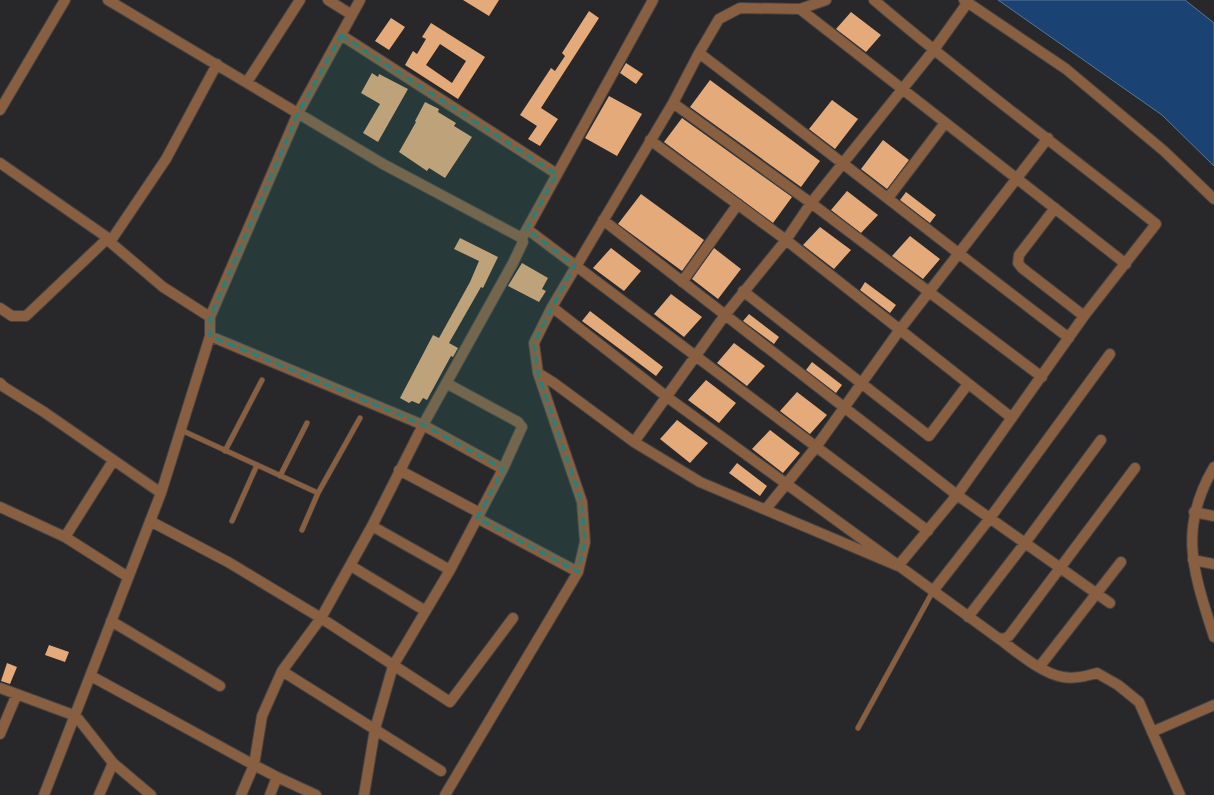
<svg xmlns="http://www.w3.org/2000/svg" width="1214" height="795" font-family="Manrope,sans-serif">
  <style>
    .water { fill: #1a4373; stroke: #597698 }
    .building { fill: #e5aa7a; fill-rule: evenodd }
    .lines { fill: none; stroke-linecap: round; stroke-linejoin: round }
    .service-casing { stroke: #444345; stroke-width: 6 }
    .minor-casing { stroke: #444345; stroke-width: 12 }
    .tertiary-casing { stroke: #444345; stroke-width: 12 }
    .service { stroke: #885f40; stroke-width: 5 }
    .minor { stroke: #885f40; stroke-width: 10 }
    .tertiary { stroke: #885f40; stroke-width: 10 }
    .marked { fill: #25827b; fill-opacity: 0.2; stroke: #25827b; stroke-width: 3; stroke-dasharray: 8 5; stroke-linejoin: round }
  </style>
  <rect width="100%" height="100%" fill="#282729"/>
  <path class="water" d="M 998,0 L 1185,0 L 1214,23 L 1214,166 L 1162,115 Z"/>
  <path class="building" d="M 463,0 L 499,0 L 489,16 Z
    M 589,11 L 599,18 L 541,108 L 558,119 L 540,146 L 528,139 L 537,126 L 520,115 L 551,68 L 555,71 L 565,56 L 562,53 Z
    M 851,12 L 881,35 L 866,52 L 836,29 Z
    M 391,18 L 405,27 L 389,50 L 375,41 Z
    M 431,23 L 485,57 L 458,99 L 405,65 L 413,51 L 417,54 L 426,39 L 422,37 ZM 440,44 L 466,61 L 452,83 L 426,65 Z
    M 626,63 L 643,74 L 636,84 L 620,73 Z
    M 372,73 L 378,77 L 379,74 L 408,89 L 378,142 L 363,133 L 380,104 L 361,93 Z
    M 710,80 L 820,161 L 801,187 L 690,107 Z
    M 609,96 L 642,114 L 617,156 L 585,138 Z
    M 832,100 L 858,119 L 835,149 L 809,129 Z
    M 425,102 L 439,109 L 438,112 L 456,123 L 454,126 L 472,137 L 445,178 L 429,168 L 427,171 L 399,152 L 416,122 L 415,121 Z
    M 682,118 L 792,197 L 773,223 L 664,142 Z
    M 883,140 L 909,160 L 887,189 L 861,169 Z
    M 847,191 L 878,215 L 861,233 L 831,210 Z
    M 906,192 L 936,215 L 930,223 L 900,200 Z
    M 641,194 L 704,240 L 682,271 L 618,224 Z
    M 820,227 L 851,250 L 834,269 L 803,245 Z
    M 910,236 L 940,259 L 923,279 L 892,256 Z
    M 460,238 L 498,257 L 483,288 L 481,287 L 449,343 L 458,348 L 453,357 L 451,356 L 427,400 L 423,398 L 419,404 L 412,401 L 409,403 L 400,398 L 433,335 L 439,338 L 470,282 L 479,261 L 454,249 Z
    M 611,248 L 641,271 L 624,291 L 593,268 Z
    M 714,248 L 741,269 L 718,299 L 692,279 Z
    M 522,263 L 548,278 L 542,289 L 546,291 L 539,302 L 508,286 Z
    M 865,282 L 896,305 L 890,313 L 860,290 Z
    M 671,294 L 702,317 L 684,337 L 654,314 Z
    M 590,311 L 663,367 L 656,376 L 582,321 Z
    M 749,314 L 779,337 L 774,344 L 743,321 Z
    M 734,343 L 765,366 L 747,386 L 717,363 Z
    M 812,362 L 842,385 L 836,393 L 806,370 Z
    M 706,380 L 736,403 L 719,423 L 688,400 Z
    M 797,392 L 827,415 L 810,434 L 780,411 Z
    M 677,420 L 708,443 L 690,463 L 660,439 Z
    M 770,430 L 800,453 L 783,473 L 752,449 Z
    M 737,463 L 767,486 L 760,496 L 729,473 Z
    M 49,645 L 69,652 L 65,662 L 45,655 Z
    M 7,663 L 17,667 L 10,684 L 1,681 Z"/>
  <g class="lines">
    <g class="service-casing">
      <path id="service" d="M 181,430 L 318,493
        M 225,451 L 262,380
        M 280,476 L 307,423
        M 232,521 L 257,465
        M 302,530 L 318,493 L 360,418
        M 858,728 L 933,591"/>
    </g>
    <g class="minor-casing">
      <path id="minor" d="M 108,0 L 383,164 L 522,238
        M 328,0 L 352,15
        M 826,0 L 800,9 L 740,8 L 719,19 L 699,53 L 673,103 L 552,307 L 534,343 L 538,373 L 554,383 L 634,442 L 700,482 L 898,566 L 957,495 L 1084,316 L 1156,224 C 1062,149 965,78 874,0
        M 800,9 L 1126,264
        M 341,35 L 557,174
        M 699,53 C 823,147 945,244 1069,338
        M 247,82 L 300,0
        M 673,103 L 811,203 L 1042,377
        M 0,110 L 65,0
        M 650,140 L 786,240 L 1012,418
        M 0,163 L 108,238 L 110,242 L 166,159 L 217,64
        M 888,198 L 945,123
        M 1055,208 L 1019,255 L 1018,263 L 1022,268 L 1084,316
        M 603,220 L 957,495 L 1110,603
        M 527,229 L 928,531
        M 110,242 L 163,287 L 210,317
        M 682,282 L 738,204
        M 743,291 L 929,436 L 968,384
        M 552,307 L 667,397 L 998,638 L 1004,639 L 1009,636 L 1135,468
        M 0,308 L 12,316 L 26,316 L 108,238
        M 0,383 L 4,387 L 44,412 L 161,493
        M 446,383 L 518,422 L 522,427 L 503,469
        M 634,442 L 725,315 L 786,240 L 811,203 L 933,51 L 968,2
        M 399,470 L 480,513
        M 0,507 L 65,537 L 128,577
        M 766,509 L 816,447 L 901,328 L 1048,138
        M 1194,512 L 1214,516
        M 477,518 L 578,572
        M 150,521 L 228,562 L 321,618 L 372,526 L 423,425 L 210,336
        M 372,526 L 450,570
        M 65,537 L 113,461
        M 1193,560 L 1214,564
        M 351,566 L 424,610
        M 933,591 L 990,518 L 1110,354
        M 968,617 L 1025,543 L 1101,440
        M 111,621 L 220,686
        M 998,638 C 1016,651 1042,674 1063,677 C 1075,679 1086,676 1097,673 L 1118,685 L 1139,702 L 1180,795
        M 1040,666 L 1121,562
        M 282,671 L 321,618 L 450,702 L 513,618
        M 91,676 L 254,765 L 262,716 L 282,671 L 441,771
        M 0,688 L 76,716 L 113,763 L 151,795
        M 1152,732 L 1214,705
        M 0,734 L 17,694
        M 277,777 L 316,795
        M 44,795 L 161,493 L 210,336 L 210,317 L 298,113 L 360,0
        M 99,795 L 113,763
        M 241,795 L 254,765 L 277,777 L 270,795
        M 364,795 L 375,729 L 393,666 L 450,570 L 503,469 L 423,425 L 513,263 L 523,242 L 522,238 L 653,0
        M 445,795 L 578,572 L 585,542 L 582,502 L 538,373"/>
    </g>
    <g class="tertiary-casing">
      <path id="tertiary" d="M 964,0 L 1066,69 L 1164,151 L 1214,199
        M 1214,467 C 1177,530 1194,573 1214,637"/>
    </g>
    <use href="#service" class="service"/>
    <use href="#minor" class="minor"/>
    <use href="#tertiary" class="tertiary"/>
  </g>
  <path class="marked" d="M 341,35 L 557,174 L 527,229 L 575,265 L 534,343 L 538,373 L 582,502 L 585,542 L 578,572 L 477,518 L 503,469 L 423,425 L 210,336 L 210,317 L 230,271 L 298,113 Z"/>
</svg>
